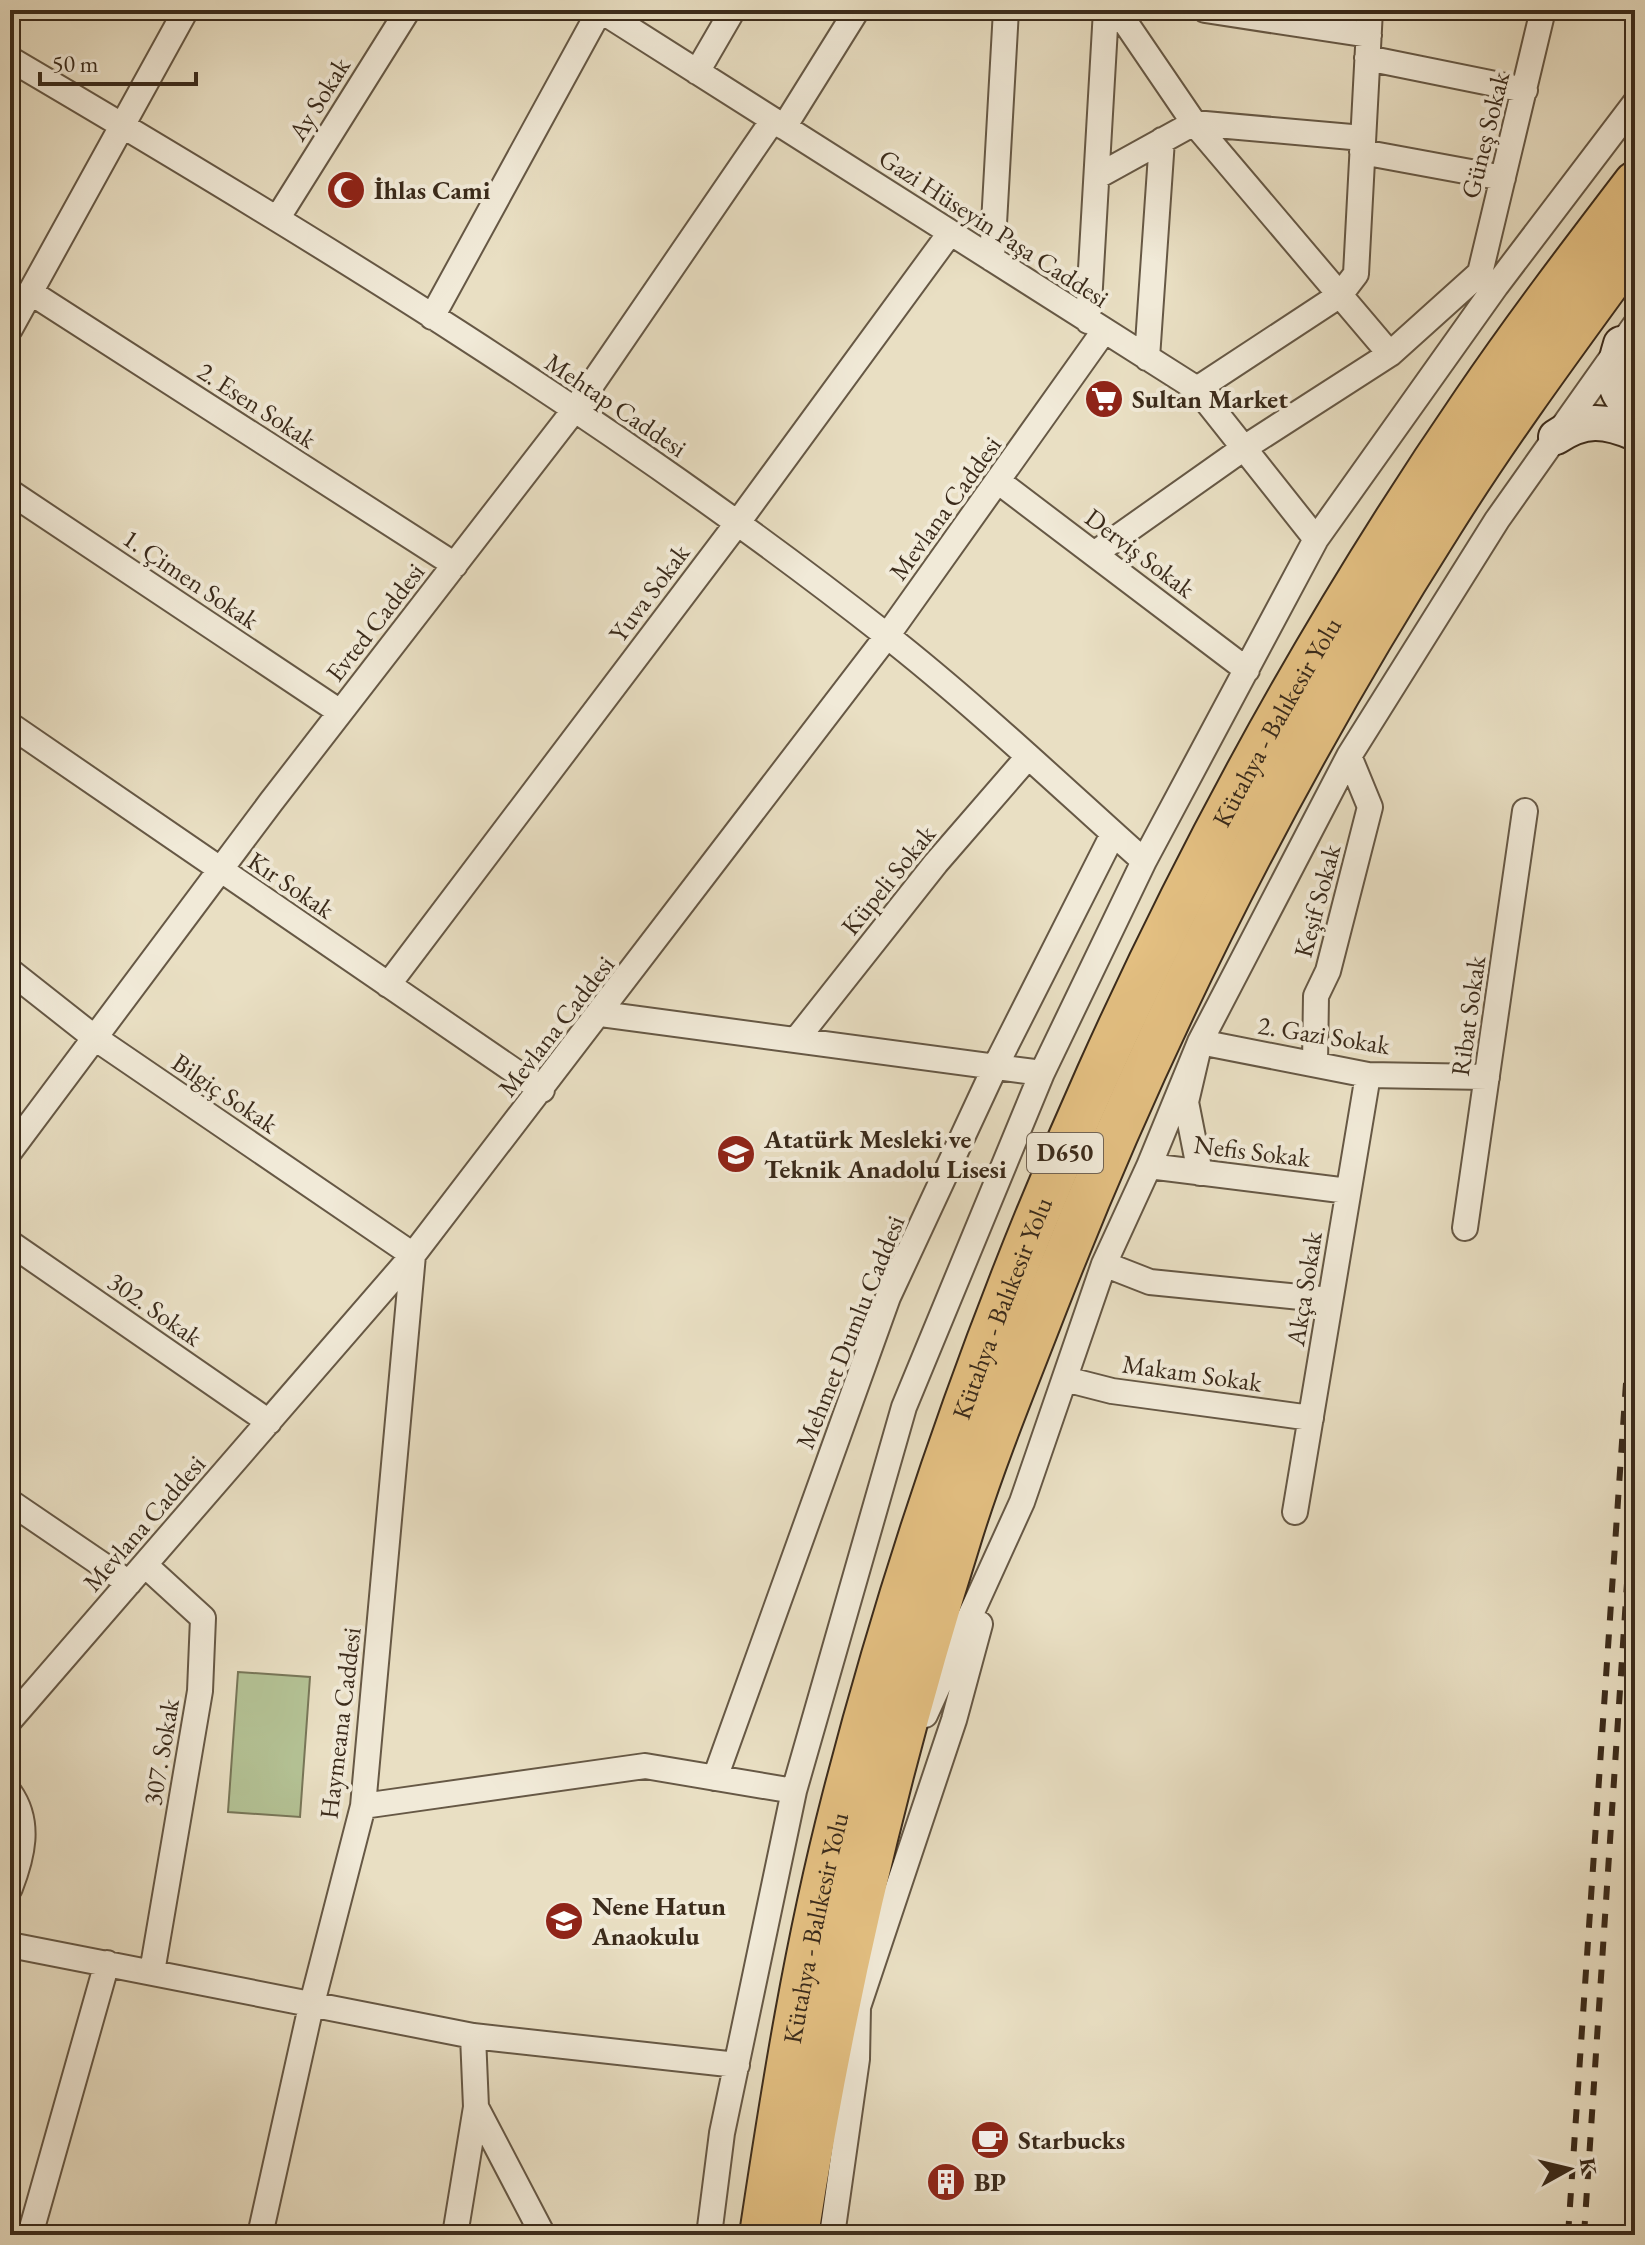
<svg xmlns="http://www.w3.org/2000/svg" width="1645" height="2245" font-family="'EB Garamond',serif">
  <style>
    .green { fill: #b4c295; stroke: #787658; stroke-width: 2 }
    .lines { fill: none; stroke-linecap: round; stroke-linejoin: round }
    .minor-casing { stroke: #665845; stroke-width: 28 }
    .secondary-casing { stroke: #3b2b1b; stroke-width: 38 }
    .trunk-casing { stroke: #3b2b1b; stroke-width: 46 }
    .minor { stroke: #f1ead8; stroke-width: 24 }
    .secondary { stroke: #f1ead8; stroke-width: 34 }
    .trunk { stroke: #e4c082; stroke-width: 42 }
    .rail { stroke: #3b2b1b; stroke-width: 6; stroke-dasharray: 14 14; stroke-linecap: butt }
    .labels { text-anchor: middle; stroke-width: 8; stroke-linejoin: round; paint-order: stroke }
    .shield { fill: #f1ead8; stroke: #726454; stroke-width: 2 }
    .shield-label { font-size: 24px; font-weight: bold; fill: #3b2b1b }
    .street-label { font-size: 26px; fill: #3b2b1b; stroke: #f1ead8 }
    .poi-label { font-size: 26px; font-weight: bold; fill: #3b2b1b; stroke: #f1ead8; text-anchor: start }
  </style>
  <rect width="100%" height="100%" fill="#e9dfc3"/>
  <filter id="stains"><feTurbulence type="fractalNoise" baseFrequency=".0025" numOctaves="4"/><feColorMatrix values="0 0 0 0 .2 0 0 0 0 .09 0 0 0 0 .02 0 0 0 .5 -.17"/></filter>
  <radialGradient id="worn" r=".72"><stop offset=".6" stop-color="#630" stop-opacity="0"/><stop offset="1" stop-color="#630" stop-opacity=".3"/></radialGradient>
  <path class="green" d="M 238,1672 L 310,1677 L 300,1817 L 228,1812 Z"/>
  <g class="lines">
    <g class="minor-casing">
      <path id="minor" d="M 600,10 L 1197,389 L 1316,539
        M 1117,10 L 1194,123 L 1390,354
        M 1205,10 L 1369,35
        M 1367,58 L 1525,90
        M 10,59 C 311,236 611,419 886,635 C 975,705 1059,785 1144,861
        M 697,72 L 733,10
        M 784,127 L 857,10
        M 1362,152 L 1503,178
        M 1098,176 L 1194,123 L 1363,138
        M 277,219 L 408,10
        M 992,259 L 1006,10
        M 30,292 L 455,565
        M 432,317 L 600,10
        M 1088,321 L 1106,10
        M 10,329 L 186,10
        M 1147,358 L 1162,140
        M 1197,389 L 1340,295 L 1356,274 L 1370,10
        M 999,482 L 1247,670
        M 10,492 L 340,712
        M 1094,554 L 1244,448 L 1390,354 L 1480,273 L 1543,10
        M 10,725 L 542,1090
        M 10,971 L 95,1038 L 413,1255 L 363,1806 L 309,2015 L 260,2235
        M 388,985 L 736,525 L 950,233
        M 601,1014 L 1042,1073
        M 796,1040 L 936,863 L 1027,758
        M 1315,1063 L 1316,996 L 1328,971 L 1370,807 L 1349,756
        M 10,1151 L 271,802 L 575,409 L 773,120
        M 1149,1166 L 1348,1191
        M 1200,1173 L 1186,1102 L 1200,1042 L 1368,1075 L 1487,1077
        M 1465,1228 L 1525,811
        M 10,1243 L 269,1422
        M 1104,1264 L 1150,1282 L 1330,1300
        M 1065,1379 L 1112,1391 L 1311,1418
        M 10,1502 L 129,1583
        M 1295,1512 L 1368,1075
        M 145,1565 L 203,1618 L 200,1691 L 152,1972
        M 925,1715 L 1022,1502 L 1104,1264 L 1149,1166 L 1200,1042 L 1349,756 L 1497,520 L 1635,325
        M 10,1720 L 413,1255 L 887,636 L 1104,331
        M 715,1778 L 888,1297 L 995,1067 L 1113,834
        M 10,1793 C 31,1823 22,1857 10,1888
        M 363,1806 L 645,1766 L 794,1791
        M 10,1945 L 473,2036 L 737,2065
        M 476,2107 L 543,2235
        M 30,2235 L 107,1963
        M 455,2235 L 476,2107 L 473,2036
        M 709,2235 L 722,2133 L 794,1791 L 904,1407 L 1042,1073 L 1144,861 L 1316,539 L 1496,286 L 1635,103
        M 832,2235 L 857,2059 L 858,2007 L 954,1720 L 980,1624"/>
    </g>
    <g class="secondary-casing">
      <path id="secondary" d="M 1621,344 C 1613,369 1609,393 1635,409
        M 1556,437 C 1584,418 1605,420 1635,433"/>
    </g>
    <g class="trunk-casing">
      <g id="trunk">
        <path id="s1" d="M 761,2235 C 783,2089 806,1944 843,1801 C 970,1308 1185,823 1474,402 C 1525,327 1580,255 1635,183"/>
        <path d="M 797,2235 C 834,1996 889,1762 962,1531 C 986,1455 1017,1380 1046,1305 C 1152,1033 1284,771 1441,524 C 1501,428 1569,337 1635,246"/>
      </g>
    </g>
    <use href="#minor" class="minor"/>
    <use href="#secondary" class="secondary"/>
    <use href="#trunk" class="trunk"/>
    <path class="rail" d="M 1568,2235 L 1635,1251
      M 1584,2235 L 1635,1462"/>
  </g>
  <defs>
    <g id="mosque-disc" transform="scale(2)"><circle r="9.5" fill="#8f2418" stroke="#f1ead8"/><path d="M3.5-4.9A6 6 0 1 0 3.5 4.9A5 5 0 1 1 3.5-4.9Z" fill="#fff"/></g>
    <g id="supermarket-disc" transform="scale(2)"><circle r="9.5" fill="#8f2418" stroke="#f1ead8"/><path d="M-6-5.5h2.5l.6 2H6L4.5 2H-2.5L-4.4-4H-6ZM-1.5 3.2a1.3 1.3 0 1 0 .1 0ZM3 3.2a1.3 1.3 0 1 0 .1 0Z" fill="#fff"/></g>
    <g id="school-disc" transform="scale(2)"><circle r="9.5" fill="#8f2418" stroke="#f1ead8"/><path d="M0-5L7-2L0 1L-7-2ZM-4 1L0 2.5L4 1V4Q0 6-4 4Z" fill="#fff"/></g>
    <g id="cafe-disc" transform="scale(2)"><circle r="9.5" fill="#8f2418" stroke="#f1ead8"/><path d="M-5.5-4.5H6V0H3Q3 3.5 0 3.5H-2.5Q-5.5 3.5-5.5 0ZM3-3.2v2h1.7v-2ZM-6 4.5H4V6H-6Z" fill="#fff"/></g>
    <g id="building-disc" transform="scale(2)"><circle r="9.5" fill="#8f2418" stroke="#f1ead8"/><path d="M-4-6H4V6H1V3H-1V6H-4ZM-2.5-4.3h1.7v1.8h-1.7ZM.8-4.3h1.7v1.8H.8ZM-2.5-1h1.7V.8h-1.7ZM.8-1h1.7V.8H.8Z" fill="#fff"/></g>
  </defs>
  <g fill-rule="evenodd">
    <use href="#mosque-disc" x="346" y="190"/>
    <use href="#supermarket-disc" x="1104" y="399"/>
    <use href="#school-disc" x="736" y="1154"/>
    <use href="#school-disc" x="564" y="1921"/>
    <use href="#cafe-disc" x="990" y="2140"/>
    <use href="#building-disc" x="946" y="2182"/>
  </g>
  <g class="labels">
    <rect class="shield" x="1027" y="1133" width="76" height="40" rx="6"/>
    <g class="shield-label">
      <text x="1065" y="1161">D650</text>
    </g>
    <g class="street-label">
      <text transform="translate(319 99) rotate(-58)" y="9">Ay Sokak</text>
      <text transform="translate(1485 135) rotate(-76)" y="9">Güneş Sokak</text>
      <text transform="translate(994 228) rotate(33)" y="9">Gazi Hüseyin Paşa Caddesi</text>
      <text transform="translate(257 405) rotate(33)" y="9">2. Esen Sokak</text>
      <text transform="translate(616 405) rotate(34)" y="9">Mehtap Caddesi</text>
      <text transform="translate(945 508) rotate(-54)" y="9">Mevlana Caddesi</text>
      <text transform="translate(1140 553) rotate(37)" y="9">Derviş Sokak</text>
      <text transform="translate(191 579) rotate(34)" y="9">1. Çimen Sokak</text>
      <text transform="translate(649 593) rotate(-53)" y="9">Yuva Sokak</text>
      <text transform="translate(375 622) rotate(-52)" y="9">Evted Caddesi</text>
      <text dy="9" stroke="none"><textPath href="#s1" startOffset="1608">Kütahya - Balıkesir Yolu</textPath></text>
      <text transform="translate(888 880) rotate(-51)" y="9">Küpeli Sokak</text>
      <text transform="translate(291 885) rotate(34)" y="9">Kır Sokak</text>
      <text transform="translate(1317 901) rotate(-75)" y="9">Keşif Sokak</text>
      <text transform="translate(1468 1016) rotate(-82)" y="9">Ribat Sokak</text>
      <text transform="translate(556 1026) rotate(-52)" y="9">Mevlana Caddesi</text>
      <text transform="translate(1324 1035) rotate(9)" y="9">2. Gazi Sokak</text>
      <text transform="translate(225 1093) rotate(34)" y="9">Bilgiç Sokak</text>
      <text transform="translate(1252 1151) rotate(7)" y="9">Nefis Sokak</text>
      <text transform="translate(1304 1289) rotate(-81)" y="9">Akça Sokak</text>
      <text transform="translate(155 1309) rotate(35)" y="9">302. Sokak</text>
      <text dy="9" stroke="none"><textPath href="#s1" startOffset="960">Kütahya - Balıkesir Yolu</textPath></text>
      <text transform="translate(850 1332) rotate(-68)" y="9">Mehmet Dumlu Caddesi</text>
      <text transform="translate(1192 1373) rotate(8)" y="9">Makam Sokak</text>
      <text transform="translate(144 1523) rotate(-49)" y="9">Mevlana Caddesi</text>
      <text transform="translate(340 1723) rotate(-83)" y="9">Haymeana Caddesi</text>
      <text transform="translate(161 1752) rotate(-80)" y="9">307. Sokak</text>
      <text dy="9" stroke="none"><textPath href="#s1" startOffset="312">Kütahya - Balıkesir Yolu</textPath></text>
    </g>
    <g class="poi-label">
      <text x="374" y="199">İhlas Cami</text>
      <text x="1132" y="408">Sultan Market</text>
      <text x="764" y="1148">Atatürk Mesleki ve<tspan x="764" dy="30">Teknik Anadolu Lisesi</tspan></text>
      <text x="592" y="1915">Nene Hatun<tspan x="592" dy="30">Anaokulu</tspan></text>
      <text x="1018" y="2149">Starbucks</text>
      <text x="974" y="2191">BP</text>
    </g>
  </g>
  <rect width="1645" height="2245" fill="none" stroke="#e9dfc3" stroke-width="40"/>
  <rect x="12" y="12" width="1621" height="2221" fill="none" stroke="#3b2b1b" stroke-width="4"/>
  <rect x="20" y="20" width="1605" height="2205" fill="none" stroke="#3b2b1b" stroke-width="2"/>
  <g transform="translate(1569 2169) rotate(82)" stroke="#f1ead8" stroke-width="6" paint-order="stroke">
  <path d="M0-6L14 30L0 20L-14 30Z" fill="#3b2b1b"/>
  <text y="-12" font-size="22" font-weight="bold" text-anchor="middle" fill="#3b2b1b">K</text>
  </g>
  <path d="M40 72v12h156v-12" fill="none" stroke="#3b2b1b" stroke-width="4"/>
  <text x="52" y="72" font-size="24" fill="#3b2b1b" stroke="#f1ead8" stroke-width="6" paint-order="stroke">50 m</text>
  <rect width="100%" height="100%" filter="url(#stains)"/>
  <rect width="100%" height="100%" fill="url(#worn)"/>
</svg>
